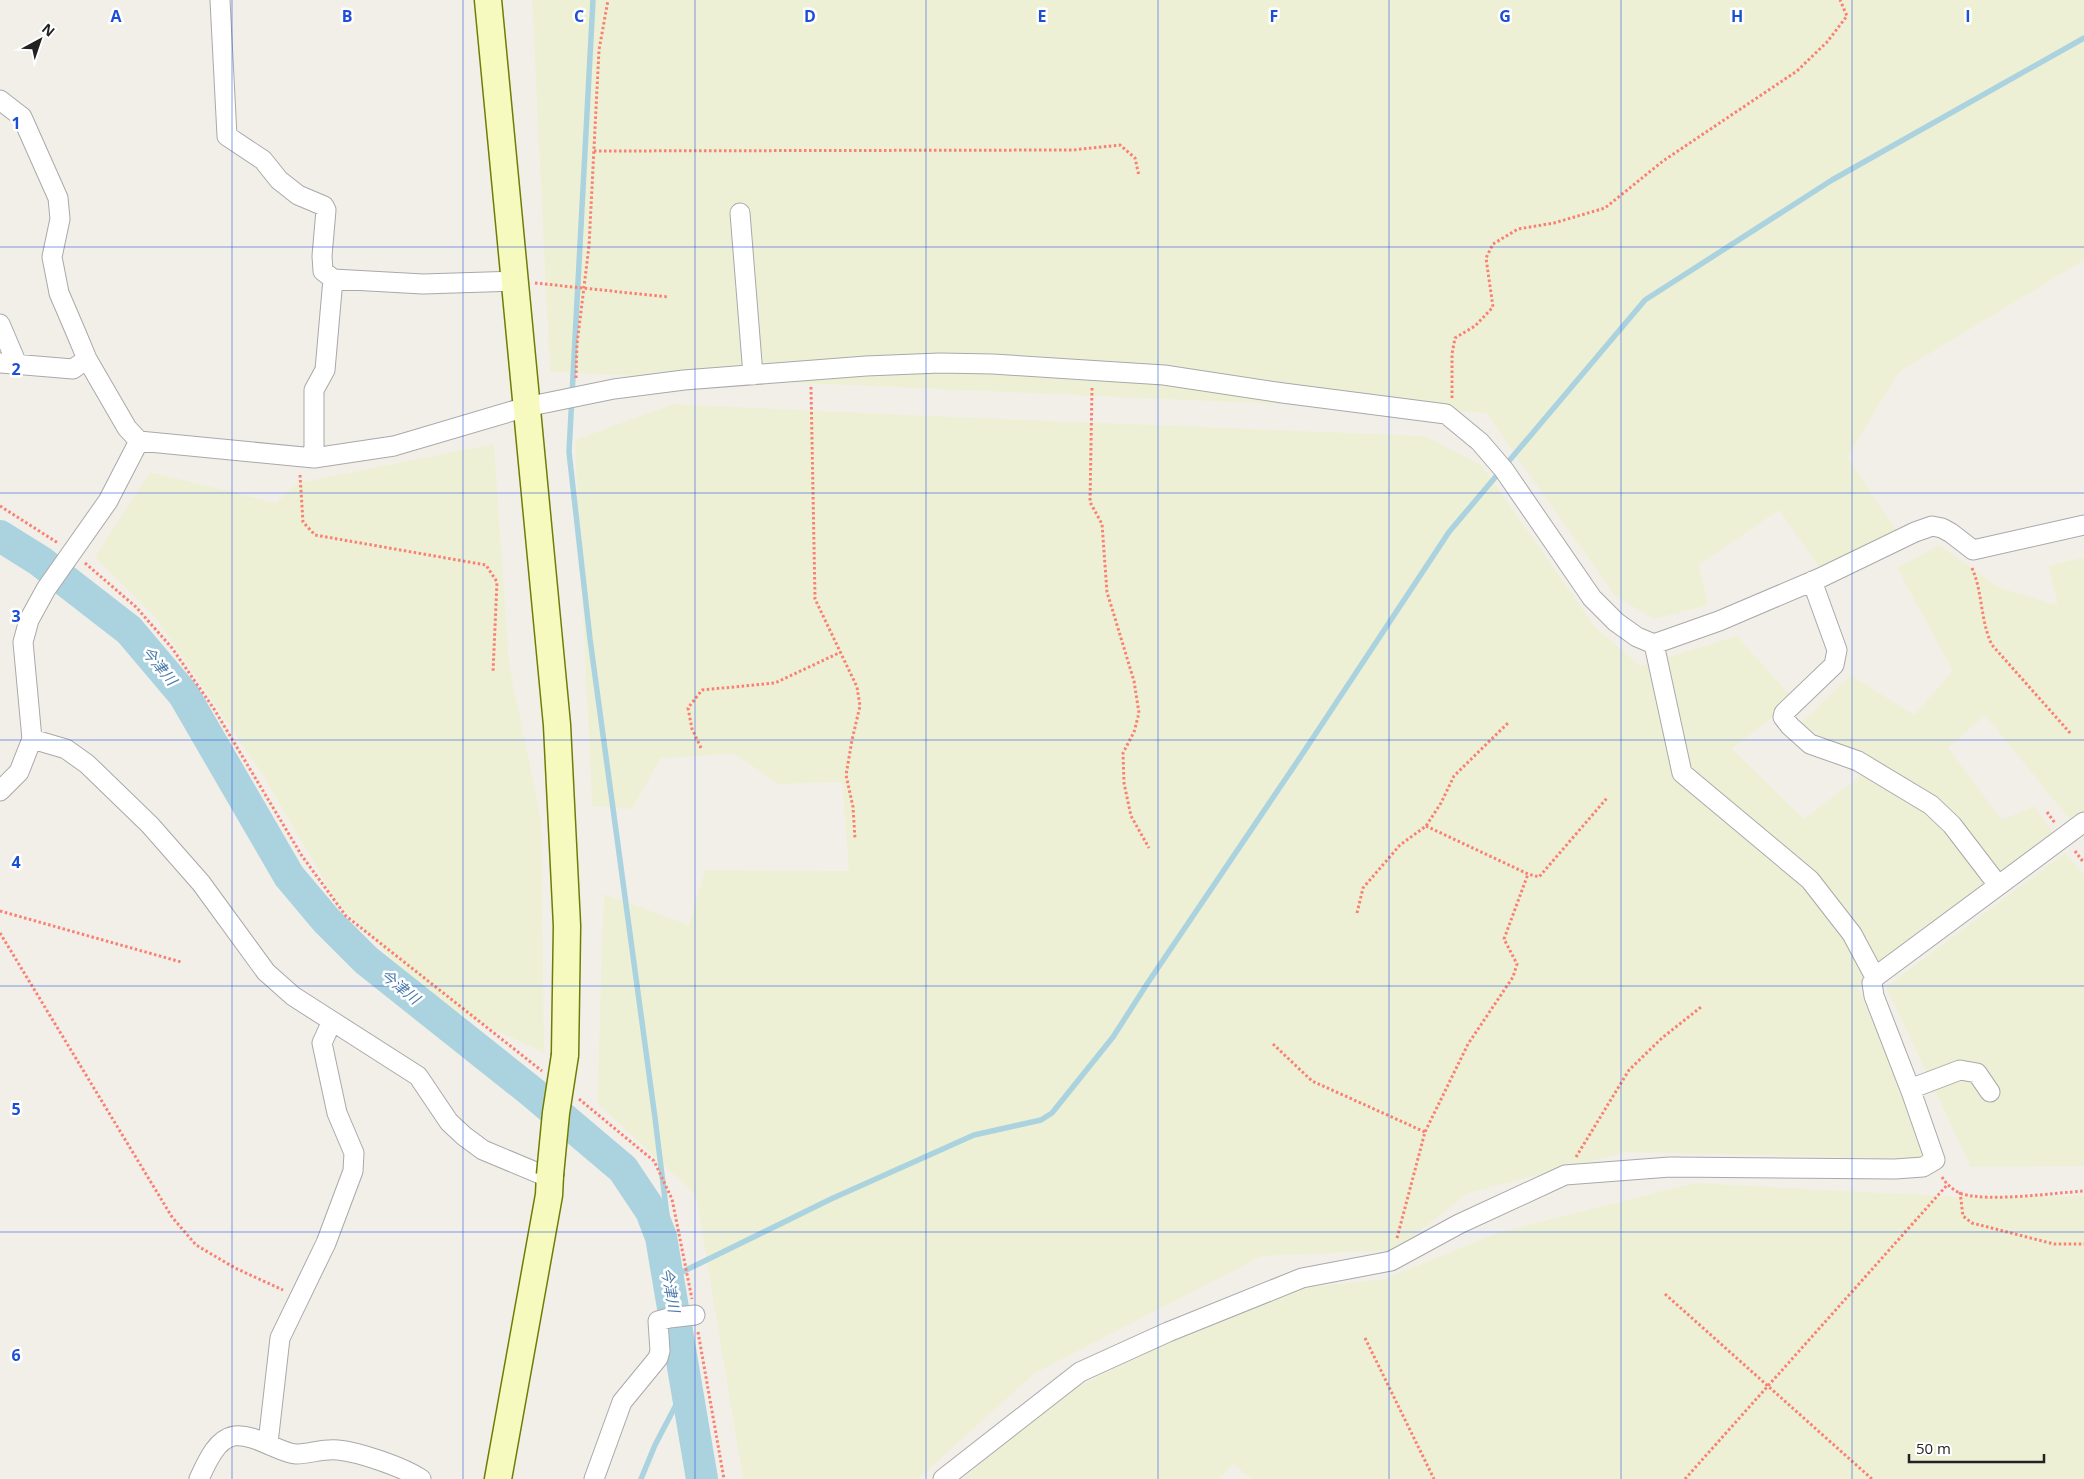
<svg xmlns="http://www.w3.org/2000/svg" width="2084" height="1479" font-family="'Open Sans','Noto Sans JP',sans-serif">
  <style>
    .farmland { fill: #eef0d5 }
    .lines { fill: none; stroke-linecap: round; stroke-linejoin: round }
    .stream { stroke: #aad3df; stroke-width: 5.5 }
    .river { stroke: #aad3df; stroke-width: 32 }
    .street-casing { stroke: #a9a9a9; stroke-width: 21 }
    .secondary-casing { stroke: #707d05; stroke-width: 29 }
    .path { stroke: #fa8072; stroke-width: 3; stroke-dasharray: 2.5 2.5; stroke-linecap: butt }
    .street { stroke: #fff; stroke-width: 19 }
    .secondary { stroke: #f7fabf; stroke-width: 26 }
    .secondary-bridge-casing { stroke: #707d05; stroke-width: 29; stroke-linecap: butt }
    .secondary-bridge { stroke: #f7fabf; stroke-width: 26 }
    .grid { fill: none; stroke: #1d4ed8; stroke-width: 1; stroke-opacity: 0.55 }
    .labels { text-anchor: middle; stroke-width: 5; stroke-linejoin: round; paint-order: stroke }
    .water-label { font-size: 15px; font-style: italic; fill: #4a7aab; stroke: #fff }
    .grid-label { font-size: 16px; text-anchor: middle; font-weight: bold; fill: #1d4ed8; stroke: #fff; stroke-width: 5; stroke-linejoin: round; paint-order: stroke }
  </style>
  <rect width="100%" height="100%" fill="#f2efe9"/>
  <path class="farmland" d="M 532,0 L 2084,0 L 2084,260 L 1899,372 L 1847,457 L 1898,533 L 1819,567 L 1779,510 L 1699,565 L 1708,605 L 1654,619 L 1615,596 L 1486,413 L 550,372 Z
    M 673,404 L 953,417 L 1426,436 L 1482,466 L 1595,627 L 1640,666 L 1737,636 L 1794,700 L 1732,749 L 1804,819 L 1868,770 L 1801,723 L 1851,675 L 1914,715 L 1953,671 L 1897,568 L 1939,545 L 2000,588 L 2058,605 L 2048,566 L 2084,557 L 2084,811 L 2071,821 L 1985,715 L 1948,748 L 2002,820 L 2034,806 L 2059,841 L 1858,987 L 1931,1159 L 1626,1152 L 1468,1193 L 1396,1250 L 1262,1256 L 1035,1373 L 918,1479 L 743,1479 L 696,1195 L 597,1103 L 604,894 L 689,925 L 705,870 L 849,871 L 842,782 L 778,784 L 735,754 L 661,758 L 632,809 L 592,806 L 575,440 Z
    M 494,444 L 509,664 L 541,819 L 544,1053 L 432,1000 L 337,902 L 261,772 L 155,617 L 95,557 L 150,472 L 276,503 L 297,483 Z
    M 2065,853 L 2084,875 L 2084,1166 L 1971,1167 L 1886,987 Z
    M 1694,1183 L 1960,1197 L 2084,1196 L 2084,1479 L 1252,1479 L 1233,1464 L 1219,1479 L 963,1479 L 1050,1401 L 1186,1332 L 1294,1289 L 1385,1279 L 1500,1232 Z"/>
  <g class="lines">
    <path class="stream" d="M 593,0 L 569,452 L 590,639 L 655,1118 L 668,1224 L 678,1274
      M 669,1277 L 678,1274 L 831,1199 L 974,1135 L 1041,1120 L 1052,1113 L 1113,1037 L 1147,984 L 1297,762 L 1449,532 L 1645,300 L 1832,180 L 2084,38
      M 641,1479 L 655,1445 L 687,1384"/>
    <path class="river" d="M 0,536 L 40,561 L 129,630 L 184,695 L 289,876 L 326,920 L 366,960 L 532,1092 L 623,1169 L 651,1211 L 661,1237 L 702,1479"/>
    <g class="street-casing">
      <path id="street" d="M 220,0 L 227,136 L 263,160 L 279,180 L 298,195 L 324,206 L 326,210 L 322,256 L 323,271 L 333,279 L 423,284 L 514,281
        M 0,100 L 22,117 L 58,198 L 60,219 L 52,257 L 59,293 L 77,335 L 87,359 L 127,428 L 139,441 L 314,458 L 394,446 L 526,407 L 614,389 L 684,380 L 866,366 L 940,363 L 993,364 L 1164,375 L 1283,393 L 1446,414 L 1480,442 L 1504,470 L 1592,598 L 1616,622 L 1637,637 L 1654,644 L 1719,621 L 1820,578 L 1915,532 L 1932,526 L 1942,528 L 1951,533 L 1973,550 L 2084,525
        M 740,213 L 753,375
        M 0,324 L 17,364
        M 0,363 L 73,369 L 87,359
        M 314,458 L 314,390 L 325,370 L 333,279
        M 1812,581 L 1837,650 L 1834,665 L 1784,713 L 1783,717 L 1790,726 L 1810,744 L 1858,761 L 1931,805 L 1952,825 L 1998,885
        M 1654,644 L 1682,773 L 1810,880 L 1852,934 L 1875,977
        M 32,739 L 66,749 L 87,764 L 150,825 L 201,883 L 266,972 L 293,996 L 332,1021 L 322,1043 L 337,1113 L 354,1153 L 353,1171 L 326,1243 L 280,1338 L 268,1443
        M 0,791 L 19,772 L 32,739 L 23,642 L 29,620 L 46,589 L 108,501 L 139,441
        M 332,1021 L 418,1076 L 449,1122 L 464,1136 L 483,1150 L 550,1178
        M 1910,1089 L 1960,1070 L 1977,1073 L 1990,1092
        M 199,1479 C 206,1464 216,1439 234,1436 C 254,1433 279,1453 296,1454 C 310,1454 324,1448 338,1450 C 359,1452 403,1467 421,1479
        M 594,1479 L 622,1402 L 658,1358 L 660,1351 L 658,1321 L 669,1318 L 695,1315
        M 943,1479 L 1080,1372 L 1168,1332 L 1302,1278 L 1391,1261 L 1459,1224 L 1565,1175 L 1670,1167 L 1895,1169 L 1923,1167 L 1935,1160 L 1912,1094 L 1874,996 L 1872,983 L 1875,977 L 2084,822"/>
    </g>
    <g class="secondary-casing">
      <path id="secondary" d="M 488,0 L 557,725 L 567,926 L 565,1055
        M 498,1479 L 549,1195 L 550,1175"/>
    </g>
    <path class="path" d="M 594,151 L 1073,150 L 1120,145 L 1135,158 L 1139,176
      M 535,283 L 668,297
      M 576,378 L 577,344 L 589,246 L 599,50 L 608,0
      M 811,387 L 815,599 L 857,687 L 860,706 L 852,740 L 846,775 L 853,807 L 855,839
      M 1092,388 L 1090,502 L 1102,524 L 1107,592 L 1134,681 L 1139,713 L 1134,732 L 1123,753 L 1124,783 L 1131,816 L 1149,848
      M 1452,398 L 1452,354 L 1455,338 L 1475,326 L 1493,307 L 1486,258 L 1493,244 L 1518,229 L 1554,223 L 1605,208 L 1663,161 L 1797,71 L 1827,42 L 1847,16 L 1840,0
      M 300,475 L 303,522 L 315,535 L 486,565 L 497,582 L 493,672
      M 0,506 L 58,543
      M 85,563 L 136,607 L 172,648 L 214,709 L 302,856 L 346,916 L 542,1071
      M 1972,568 C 1983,593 1980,620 1992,645 L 2071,734
      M 701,748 L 692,729 L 688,708 L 702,690 L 775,683 L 841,652
      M 2047,812 L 2055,823
      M 1426,826 L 1528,874 L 1539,877 L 1607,798
      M 2075,851 L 2084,863
      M 0,911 L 181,962
      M 1357,913 L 1363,888 L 1400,845 L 1426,826 L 1441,803 L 1454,776 L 1508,723
      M 0,933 L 172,1217 L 196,1245 L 235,1268 L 283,1290
      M 1273,1044 L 1312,1081 L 1425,1132
      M 579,1099 L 654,1161 L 672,1199 L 692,1299
      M 1576,1157 L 1629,1070 L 1662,1038 L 1701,1007
      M 1942,1177 C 1946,1184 1954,1191 1962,1194 C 1990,1202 2054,1193 2084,1191
      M 1960,1192 L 1963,1216 L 1972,1223 L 2054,1244 L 2084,1244
      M 1397,1238 L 1425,1132 L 1468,1044 L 1513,977 L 1517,964 L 1504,939 L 1528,874
      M 1665,1294 L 1872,1479
      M 698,1332 L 724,1479
      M 1365,1338 L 1434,1479
      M 1685,1479 L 1948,1184"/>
    <use href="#street" class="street"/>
    <use href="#secondary" class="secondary"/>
    <g class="secondary-bridge-casing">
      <path id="secondary-bridge" d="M 550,1175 L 556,1113 L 565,1055"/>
    </g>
    <use href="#secondary-bridge" class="secondary-bridge"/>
  </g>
  <path class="grid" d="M 232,0 L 232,1479M 463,0 L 463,1479M 695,0 L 695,1479M 926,0 L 926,1479M 1158,0 L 1158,1479M 1389,0 L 1389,1479M 1621,0 L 1621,1479M 1852,0 L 1852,1479M 0,247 L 2084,247M 0,493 L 2084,493M 0,740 L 2084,740M 0,986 L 2084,986M 0,1232 L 2084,1232"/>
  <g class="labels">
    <g class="water-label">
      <text transform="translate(159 666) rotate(50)" y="5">今津川</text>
      <text transform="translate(400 987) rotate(39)" y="5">今津川</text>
      <text transform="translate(670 1290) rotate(80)" y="5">今津川</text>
    </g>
  </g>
  <g class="grid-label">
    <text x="116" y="22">A</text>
    <text x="347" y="22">B</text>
    <text x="579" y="22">C</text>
    <text x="810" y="22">D</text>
    <text x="1042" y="22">E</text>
    <text x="1274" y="22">F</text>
    <text x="1505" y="22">G</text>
    <text x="1737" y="22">H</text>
    <text x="1968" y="22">I</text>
    <text x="16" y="129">1</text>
    <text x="16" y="375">2</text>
    <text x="16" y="622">3</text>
    <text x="16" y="868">4</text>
    <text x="16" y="1115">5</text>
    <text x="16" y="1361">6</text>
  </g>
  <g transform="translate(40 40) rotate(40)" stroke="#ffffff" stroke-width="4" paint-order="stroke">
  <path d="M0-4L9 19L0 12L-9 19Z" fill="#222222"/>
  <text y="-8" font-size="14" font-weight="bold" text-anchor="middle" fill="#222222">N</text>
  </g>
  <path d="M1909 1454v8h135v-8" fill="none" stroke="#222222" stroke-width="2.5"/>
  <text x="1916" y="1454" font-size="15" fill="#222222" stroke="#ffffff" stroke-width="4" paint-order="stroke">50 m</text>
</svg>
